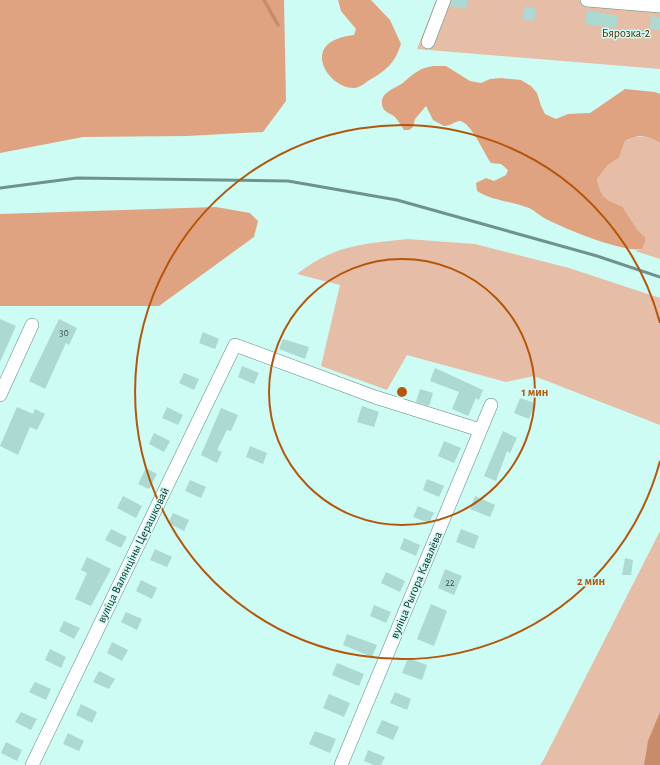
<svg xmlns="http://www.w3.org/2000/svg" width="660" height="765" font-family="'Alegreya Sans',sans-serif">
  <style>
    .green { fill: #e6bda7 }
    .forest { fill: #e0a381 }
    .water { fill: #c88c6b }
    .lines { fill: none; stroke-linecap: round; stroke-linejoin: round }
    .stream { stroke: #c88c6b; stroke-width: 3.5 }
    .building { fill: #acd9d2 }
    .street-casing { stroke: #5e8982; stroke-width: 14 }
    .street { stroke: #fff; stroke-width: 13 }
    .rail { stroke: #71928c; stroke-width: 3 }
    .ring { fill: none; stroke: #b5560b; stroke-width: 2 }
    .labels { text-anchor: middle; stroke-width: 3; stroke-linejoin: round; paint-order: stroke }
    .number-label { font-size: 10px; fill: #3c5450 }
    .park-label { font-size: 12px; fill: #5e2800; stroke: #cdfcf4 }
    .street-label { font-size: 12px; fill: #162825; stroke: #cdfcf4 }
    .centre { fill: #b5560b; stroke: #cdfcf4; stroke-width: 2 }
    .ring-label { font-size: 12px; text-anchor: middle; font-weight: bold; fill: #b5560b; stroke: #cdfcf4; stroke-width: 3; stroke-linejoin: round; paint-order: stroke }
  </style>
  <rect width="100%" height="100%" fill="#cdfcf4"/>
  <path class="green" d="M 436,0 L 660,0 L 660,69 L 417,49 Z
    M 647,136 L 660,143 L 660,259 L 635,251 L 642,249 L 645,237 L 637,229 L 622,206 C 605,200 601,197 597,179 L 608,165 L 619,158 L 625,141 L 635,137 Z
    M 407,239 L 475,244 L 569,268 L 660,298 L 660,425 L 534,376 L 506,382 L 407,355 L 387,390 L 321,366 L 340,285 L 297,274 C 334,245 363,244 407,239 Z
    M 660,531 L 660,765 L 540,765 L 544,759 Z"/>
  <path class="forest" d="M 0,0 L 284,0 L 286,101 L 263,132 L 187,136 L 83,137 L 0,153 Z
    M 338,0 L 371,0 L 390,20 L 401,44 C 395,62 389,68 373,78 C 367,81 360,88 354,88 C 337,89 315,66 324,49 C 330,39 344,36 354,35 L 356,29 L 341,11 Z
    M 433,66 L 446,66 L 470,81 L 481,83 L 490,79 L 501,78 L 521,80 L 531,86 L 537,93 L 541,106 L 545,114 L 556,119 L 568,114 L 590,113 L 625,89 L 655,92 L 660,94 L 660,143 C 646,135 641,133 625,141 L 619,158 L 608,165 L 597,179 C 601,197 605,200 622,206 L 637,229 L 645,237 L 645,242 L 642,249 C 623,253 563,228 544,218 C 539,215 534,210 529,208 C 511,201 493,201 477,191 L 476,183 L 486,178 L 494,181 L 506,175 L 508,170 L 501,164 L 491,163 C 484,154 471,121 459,121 C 454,122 450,126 444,126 L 433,120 L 426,106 L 415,119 L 413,127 L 409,130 L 404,130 C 401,126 398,120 395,117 C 390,113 383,112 382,105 C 380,91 396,89 404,82 C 414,73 420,68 433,66 Z
    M 216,207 L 250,213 L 258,221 L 254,237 L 159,306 L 0,306 L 0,214 Z"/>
  <path class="water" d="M 660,712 L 660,765 L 644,765 L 648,741 Z"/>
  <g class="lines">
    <path class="stream" d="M 264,0 L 278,25"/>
  </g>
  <path class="building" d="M 452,0 L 468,0 L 466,9 L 450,6 Z
    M 525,6 L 536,8 L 534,21 L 522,19 Z
    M 587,10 L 618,16 L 616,28 L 585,24 Z
    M 651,16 L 660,17 L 660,30 L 650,29 Z
    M 0,319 L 16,326 L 0,362 Z
    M 59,319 L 77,328 L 69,345 L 66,343 L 45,389 L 29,381 Z
    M 203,332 L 219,339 L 215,349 L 199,343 Z
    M 283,339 L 309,347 L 305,359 L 279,349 Z
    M 242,366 L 259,373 L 254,384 L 238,377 Z
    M 435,368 L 483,390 L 479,400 L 476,398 L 468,416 L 452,409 L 459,392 L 430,381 Z
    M 184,373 L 199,379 L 194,390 L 179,383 Z
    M 420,389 L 433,393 L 429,406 L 416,402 Z
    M 520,398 L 535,403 L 529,419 L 514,413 Z
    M 362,406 L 379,412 L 374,427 L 357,422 Z
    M 17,407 L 33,414 L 35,409 L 45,414 L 37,430 L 30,427 L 18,455 L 0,446 Z
    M 167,407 L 183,415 L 178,425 L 162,418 Z
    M 221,408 L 238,415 L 231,431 L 227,430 L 217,450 L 222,452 L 217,463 L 201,455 Z
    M 503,431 L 517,438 L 510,453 L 507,451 L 496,481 L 484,476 Z
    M 154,433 L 170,441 L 164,452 L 149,444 Z
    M 444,441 L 461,448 L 454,463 L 438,456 Z
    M 250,446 L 267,453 L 263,464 L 246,457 Z
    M 146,468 L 157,474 L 149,489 L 138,484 Z
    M 427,479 L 444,486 L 439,497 L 423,490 Z
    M 190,480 L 206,487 L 201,498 L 185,491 Z
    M 123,496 L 142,506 L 136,518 L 117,508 Z
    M 475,496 L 495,505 L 490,517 L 470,509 Z
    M 418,506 L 434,513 L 429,523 L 413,517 Z
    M 173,513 L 189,520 L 184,531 L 168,523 Z
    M 111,529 L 127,537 L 121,548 L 105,540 Z
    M 461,529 L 479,536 L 474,549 L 456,542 Z
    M 404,538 L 420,545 L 416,556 L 400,549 Z
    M 155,549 L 172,557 L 167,567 L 150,560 Z
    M 87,557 L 111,569 L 91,606 L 75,599 L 87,573 L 81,570 Z
    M 625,558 L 633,560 L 631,575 L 622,575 Z
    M 445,569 L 462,576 L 454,595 L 438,588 Z
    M 386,572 L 405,581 L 400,592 L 381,583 Z
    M 141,580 L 157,588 L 152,599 L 136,591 Z
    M 431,604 L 447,611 L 434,646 L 417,639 Z
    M 374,605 L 391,612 L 386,623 L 370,616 Z
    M 126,612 L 142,619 L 137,630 L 121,622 Z
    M 64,621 L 80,628 L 74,639 L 59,631 Z
    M 347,634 L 377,645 L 372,657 L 343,645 Z
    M 112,642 L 128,650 L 122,661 L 107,653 Z
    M 50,649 L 66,657 L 61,668 L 45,660 Z
    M 408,658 L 427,665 L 422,680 L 402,673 Z
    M 337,663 L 364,674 L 359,686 L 332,675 Z
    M 99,671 L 115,679 L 109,689 L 93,682 Z
    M 35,682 L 51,689 L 46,700 L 29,692 Z
    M 395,692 L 411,699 L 407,710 L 390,703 Z
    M 329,694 L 350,703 L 344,717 L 323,708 Z
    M 81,704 L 97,712 L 92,723 L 76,715 Z
    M 21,712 L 37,719 L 31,730 L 15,722 Z
    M 382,720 L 399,727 L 393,740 L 376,733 Z
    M 315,731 L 336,739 L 330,753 L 309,744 Z
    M 68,733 L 84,741 L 79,751 L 63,744 Z
    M 6,742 L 22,750 L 17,761 L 1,753 Z
    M 368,750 L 385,757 L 381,765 L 374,765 L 364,761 Z"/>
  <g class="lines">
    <g class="street-casing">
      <path id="street" d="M 587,0 L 660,6
        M 428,42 L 444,0
        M 0,395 L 32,325
        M 32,765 L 235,345 L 375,397 L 480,430
        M 341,765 L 491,405"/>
    </g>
    <use href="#street" class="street"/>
    <path class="rail" d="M 0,188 L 77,178 L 288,181 L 397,200 L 597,256 L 660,277"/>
  </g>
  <g class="ring">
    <circle cx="402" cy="392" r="133"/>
    <path d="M660 461A267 267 0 1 1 660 323"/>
  </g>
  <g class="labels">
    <g class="number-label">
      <text x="64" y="336">30</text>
      <text x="450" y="586">22</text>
    </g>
    <g class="park-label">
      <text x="626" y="37">Бярозка-2</text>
    </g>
    <g class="street-label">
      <text transform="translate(133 555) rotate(-64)" y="4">вуліца Валянціны Церашковай</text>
      <text transform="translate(416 585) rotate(-67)" y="4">вуліца Рыгора Кавалёва</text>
    </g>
  </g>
  <circle cx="402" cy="392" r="6" class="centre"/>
  <g class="ring-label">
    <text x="535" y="396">1 мин</text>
    <text x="591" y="585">2 мин</text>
  </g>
</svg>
